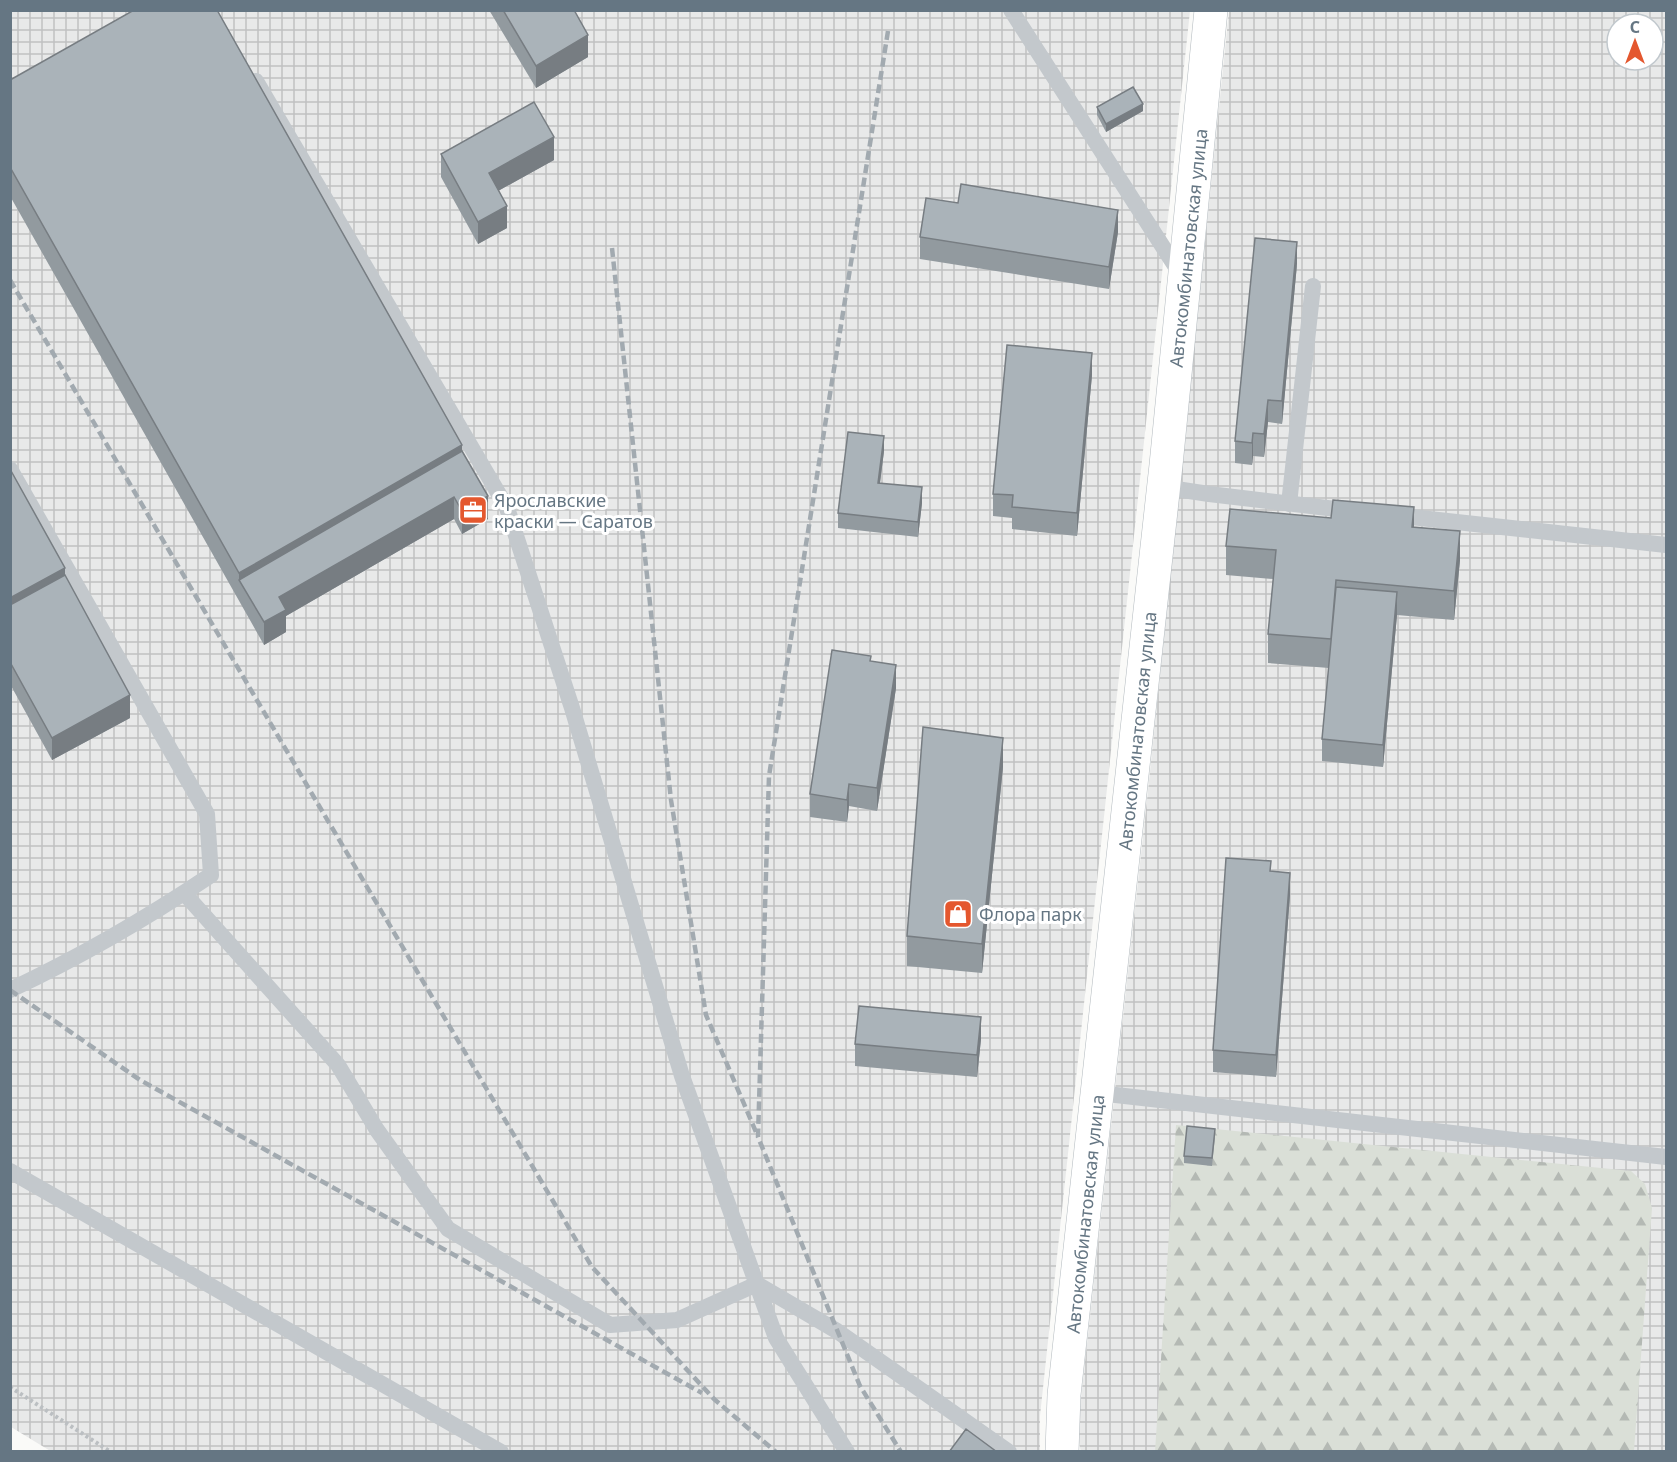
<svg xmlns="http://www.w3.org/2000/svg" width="1677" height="1462" viewBox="0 0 1677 1462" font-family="'Noto Sans',sans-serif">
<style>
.industrial{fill:url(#industrial-grid);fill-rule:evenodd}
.forest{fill:url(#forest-firs)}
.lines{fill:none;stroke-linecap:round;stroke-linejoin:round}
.secondary-casing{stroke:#b3babf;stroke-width:34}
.path{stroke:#bbbfc2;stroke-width:4;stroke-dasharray:3 3;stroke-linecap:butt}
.lane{stroke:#c3c8cc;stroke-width:16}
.secondary{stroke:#fff;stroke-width:33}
.rail{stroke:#a2aab0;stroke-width:4.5;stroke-dasharray:9 4.5;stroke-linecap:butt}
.wall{fill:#929a9f}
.shaded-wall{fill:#777d82}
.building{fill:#aab3b9;stroke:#777d82;stroke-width:1.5}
.labels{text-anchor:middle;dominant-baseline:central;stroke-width:6;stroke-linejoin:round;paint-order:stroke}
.street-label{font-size:18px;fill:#657683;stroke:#fff}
.poi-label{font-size:18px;fill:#657683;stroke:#fff;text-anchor:start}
</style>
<defs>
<pattern id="industrial-grid" width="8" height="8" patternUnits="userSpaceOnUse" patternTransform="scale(1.5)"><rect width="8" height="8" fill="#e8e9e9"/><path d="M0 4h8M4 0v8" fill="none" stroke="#c0c1c2"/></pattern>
<pattern id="forest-firs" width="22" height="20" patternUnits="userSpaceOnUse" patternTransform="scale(1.5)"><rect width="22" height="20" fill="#dadfd7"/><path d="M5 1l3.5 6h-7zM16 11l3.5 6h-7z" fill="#b4b9b4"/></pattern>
</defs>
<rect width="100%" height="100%" fill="#fafaf8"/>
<path class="industrial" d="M11,11H1190L1040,1416V1451L52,1452L11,1427Z
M1229,11H1666V1451L1081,1452L1079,1443V1416L1147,800ZM1617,24H1653V60H1617Z"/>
<path class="forest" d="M1176,1125L1631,1171L1645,1184L1652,1208L1634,1451L1155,1452Z"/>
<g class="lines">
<g class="secondary-casing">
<path id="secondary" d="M1062,1452L1064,1395L1166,465L1211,10"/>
</g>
<path class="path" d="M10,1387L111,1452"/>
<path class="lane" d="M1011,10L1181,275
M256,81L507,508L572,708L682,1076L776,1338L847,1452
M10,469L207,814L211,875C147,918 80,957 10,990
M1163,487L1209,494L1353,511
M1289,504L1313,286
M1393,515L1666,545
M184,893L338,1065L377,1130L448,1229L610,1325L677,1320L757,1284L837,1331L1009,1452
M1098,1093L1666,1157
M10,1171L501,1452"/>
<use href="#secondary" class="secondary"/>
<path class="rail" d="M888,31L769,776L758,1137L860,1386L901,1452
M612,248L671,800L706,1015L756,1132
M10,280L315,799L592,1267L714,1399L776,1452
M10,990L140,1080L702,1393"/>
</g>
<path class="wall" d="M489,10H574L588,57L536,88Z
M10,80L462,451L488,519L462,534L454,519L286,616V632L264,645L10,196Z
M1097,107L1143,111L1106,132L1097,115Z
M441,154L554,160L498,191L507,228L478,244L441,177Z
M958,203L1118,232L1109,289L920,259V237Z
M1297,264L1282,424L1268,422L1264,457L1253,456L1252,465L1235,463V441Z
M1092,375L1077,536L1012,529V518L993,516V494Z
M884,451L880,483L922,503L918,537L838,528V513Z
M10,469L65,575L130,718L52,760L10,684Z
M1414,527L1460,560L1454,620L1397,615L1383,767L1322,761V739L1329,668L1268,663V634L1273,579L1226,575V546Z
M871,661L896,688L877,811L849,806L847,822L810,817V794Z
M1003,767L982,973L907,966V936Z
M1271,871L1290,895L1276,1077L1213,1072V1050Z
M981,1039L977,1077L855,1066V1044Z
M1215,1137L1212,1166L1184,1163V1156Z"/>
<path class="shaded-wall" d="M588,35V57L536,88V66Z
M1143,104V111L1106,132V124Z
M554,137V160L489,196V173Z
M507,206V228L478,244V222Z
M1118,210V232L1109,289V267Z
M1297,242V264L1282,424V401Z
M1092,353V375L1077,536V513Z
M1268,400V422L1264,457V434Z
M1253,433V456L1252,465V443Z
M884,436V451L878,498V483Z
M462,445V474L239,580V573Z
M922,487V503L918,537V522Z
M488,496V519L462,534V511Z
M454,497V519L286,616V632L264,645V622L279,597Z
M1414,507V536L1412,527Z
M1460,531V560L1454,620V591Z
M65,568V597L10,628V598Z
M1397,592V615L1383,767V745Z
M896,665V688L877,811V788Z
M130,695V718L52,760V738Z
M1003,738V767L982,973V944Z
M849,784V806L847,822V800Z
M1290,873V895L1276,1077V1055Z
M981,1017V1039L977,1077V1055Z"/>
<path class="building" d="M134,10H217L462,445L239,573L10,167V80Z
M503,10H574L588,35L536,66Z
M1133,87L1143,104L1106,124L1097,107Z
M534,102L554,137L489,173L507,206L478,222L441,154Z
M961,184L1118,210L1109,267L920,237L926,198L958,203Z
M1255,238L1297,242L1282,401L1268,400L1264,434L1253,433L1252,443L1235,441Z
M1007,345L1092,353L1077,513L1012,507L1013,495L993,494Z
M848,432L884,436L878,483L922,487L918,522L838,513Z
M462,451L488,496L462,511L454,497L279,597L286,610L264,622L239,580Z
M10,469L65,568L10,598Z
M1333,500L1414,507L1412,527L1460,531L1454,591L1336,580L1331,639L1268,634L1276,550L1226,546L1230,509L1331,518Z
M65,575L130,695L52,738L10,662V605Z
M1336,587L1397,592L1383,745L1322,739Z
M832,650L871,656L870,661L896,665L877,788L849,784L847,800L810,794Z
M923,727L1003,738L982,944L907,936Z
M1226,858L1271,861L1270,871L1290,873L1276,1055L1213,1050Z
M859,1006L981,1017L977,1055L855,1044Z
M1187,1126L1215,1129L1212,1158L1184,1156Z
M966,1429L997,1452H949Z"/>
<defs>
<g id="office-square" transform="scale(1.5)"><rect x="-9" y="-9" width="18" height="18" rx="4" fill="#e4572e" stroke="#fff"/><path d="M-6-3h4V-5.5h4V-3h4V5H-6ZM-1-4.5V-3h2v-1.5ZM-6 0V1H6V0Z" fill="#fff"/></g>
<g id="shop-square" transform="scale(1.5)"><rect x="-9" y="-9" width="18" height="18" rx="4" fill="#e4572e" stroke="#fff"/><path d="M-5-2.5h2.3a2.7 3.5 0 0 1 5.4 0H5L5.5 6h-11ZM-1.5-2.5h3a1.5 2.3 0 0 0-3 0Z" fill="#fff"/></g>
</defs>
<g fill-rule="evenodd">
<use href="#office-square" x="473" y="510"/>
<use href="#shop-square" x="958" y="914"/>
</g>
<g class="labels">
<g class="street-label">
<text transform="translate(1188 248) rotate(-84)">Автокомбинатовская улица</text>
<text transform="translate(1137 731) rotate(-84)">Автокомбинатовская улица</text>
<text transform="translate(1085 1214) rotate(-84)">Автокомбинатовская улица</text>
</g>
<g class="poi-label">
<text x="494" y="500">Ярославские<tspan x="494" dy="21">краски — Саратов</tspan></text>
<text x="979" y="914">Флора парк</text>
</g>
</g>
<rect width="1677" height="1462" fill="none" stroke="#657683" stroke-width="24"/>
<g transform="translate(1635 42)"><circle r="28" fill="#ffffff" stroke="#c1c8cd" stroke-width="1.5"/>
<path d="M0-4.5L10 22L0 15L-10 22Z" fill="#e4572e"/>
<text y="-9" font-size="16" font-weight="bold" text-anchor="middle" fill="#657683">С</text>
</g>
</svg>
